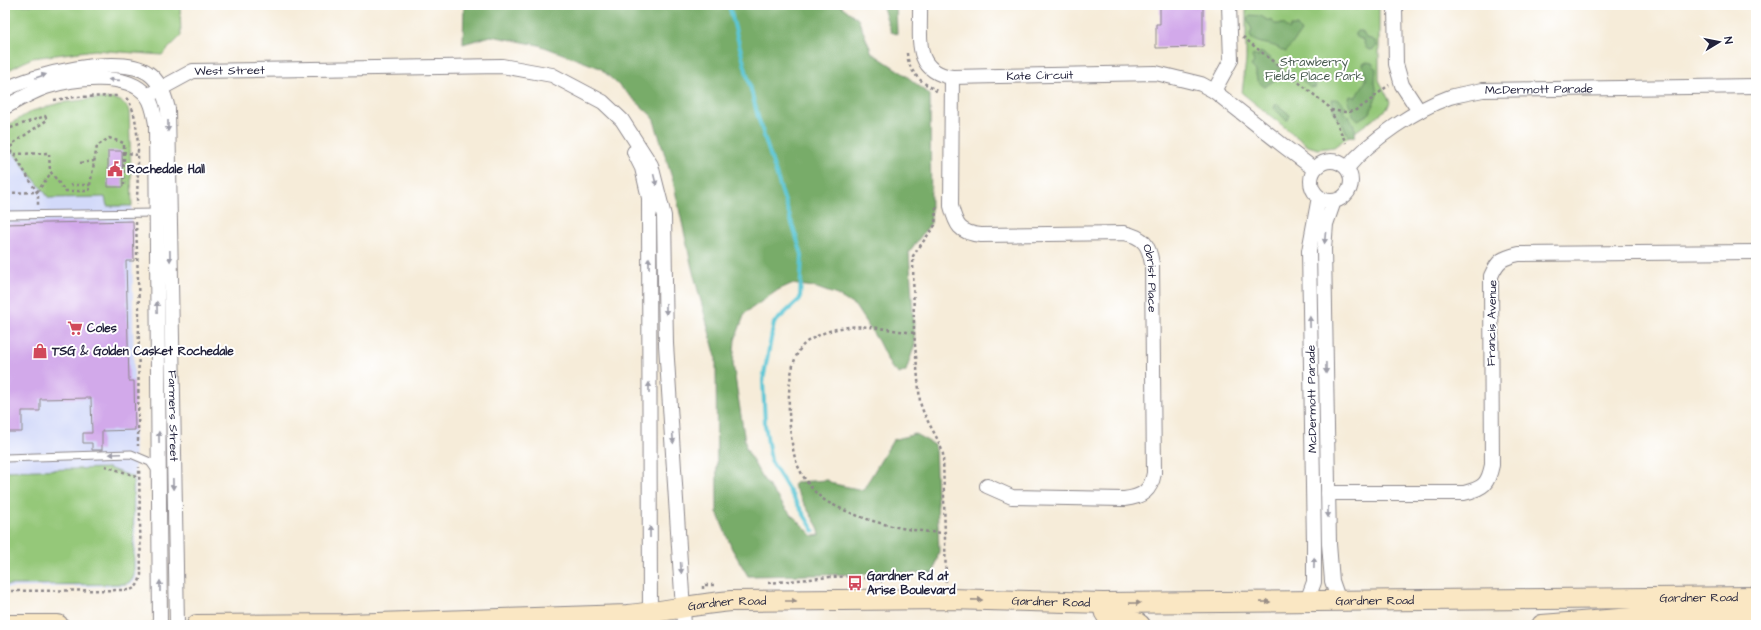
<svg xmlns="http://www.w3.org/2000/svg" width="1761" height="630" viewBox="0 0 1761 630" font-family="'Architects Daughter',sans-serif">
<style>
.built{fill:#d2d9f9}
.green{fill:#95c879;stroke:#5c755a}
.forest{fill:#78ac69;stroke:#4d6752}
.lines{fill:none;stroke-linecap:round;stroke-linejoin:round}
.stream{stroke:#5bc6d5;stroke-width:4}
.building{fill:#d2a9ea}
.lane-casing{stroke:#8c878a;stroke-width:9}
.street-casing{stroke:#8c878a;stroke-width:16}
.secondary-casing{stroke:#8c878a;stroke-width:22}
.path{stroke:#8c878a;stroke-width:2.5;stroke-dasharray:3 3;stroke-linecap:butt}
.lane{stroke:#fff;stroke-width:7}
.street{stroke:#fff;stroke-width:14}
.secondary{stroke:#fae7c3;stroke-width:20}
.oneway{fill:#9c9ca7}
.oneway2{fill:#998e86}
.labels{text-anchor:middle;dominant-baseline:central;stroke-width:4;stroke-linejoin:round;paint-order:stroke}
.park-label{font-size:12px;fill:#4a5c51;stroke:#fff}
.street-label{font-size:12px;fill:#22223b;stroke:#fff}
.poi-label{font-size:12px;font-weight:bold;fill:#22223b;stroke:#fff;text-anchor:start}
</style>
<rect width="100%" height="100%" fill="#fff"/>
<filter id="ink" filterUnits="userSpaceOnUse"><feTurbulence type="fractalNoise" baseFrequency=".025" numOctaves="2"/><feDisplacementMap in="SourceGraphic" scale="8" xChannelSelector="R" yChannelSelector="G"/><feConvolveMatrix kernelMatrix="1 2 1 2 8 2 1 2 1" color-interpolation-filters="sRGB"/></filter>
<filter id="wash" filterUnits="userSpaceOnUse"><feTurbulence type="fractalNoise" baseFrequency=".012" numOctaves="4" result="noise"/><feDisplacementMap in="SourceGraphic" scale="16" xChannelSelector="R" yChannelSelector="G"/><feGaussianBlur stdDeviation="0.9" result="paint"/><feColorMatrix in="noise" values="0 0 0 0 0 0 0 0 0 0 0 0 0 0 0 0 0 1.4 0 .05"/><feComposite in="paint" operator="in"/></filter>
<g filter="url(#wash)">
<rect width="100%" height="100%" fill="#f6ecd9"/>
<path class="built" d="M5,142L49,198L106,197L107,206H132L136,579L131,584L123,586L5,588Z"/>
<path class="green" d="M5,5H180L181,36L162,55L95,50L32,58L5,72Z
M1246,5H1379V80L1390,102L1387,109L1334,147L1318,149L1308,146L1242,93L1246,60Z
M91,99C106,99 123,95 129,111L132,206H107L105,197L49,198L5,142V127L32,111L60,103Z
M108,468L133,477L134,575L132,580L126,584L5,585V471Z"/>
<path class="forest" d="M464,5H840L858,19L872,53L904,74L930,95L931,223L909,252L915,344L906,371L899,374L891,367L878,341L855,306L837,295L814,287L791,284L778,290L745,313L735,340L733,364L746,448L761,476L787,510L813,536L820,535L818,527L793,485L797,482L827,480L834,484L863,490L893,440L915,434L935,445L939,551L934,573L748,576L732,549L717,512L716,357L692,268L673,181L653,117L600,68L539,45L491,36L463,44Z
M882,5H896L897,34L891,32Z
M1250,15L1261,16L1267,20L1272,21L1275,24H1284L1289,30L1291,26H1297L1301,32L1286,52C1281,51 1279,47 1274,46C1265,43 1259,44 1251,38L1250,34L1252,30L1247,18Z
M1359,31H1362L1366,38L1372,39L1376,42L1377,46L1374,49L1370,50L1366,48L1363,40L1355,36V32Z
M1260,52C1264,53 1277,63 1279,67C1281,70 1280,74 1279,77L1265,87C1259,84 1255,77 1256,71L1251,66L1254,62L1252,57L1253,55L1258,57Z
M1367,62L1372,63L1376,69L1375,82L1377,94L1370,113L1358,120L1353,115L1348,101L1350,96L1356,97C1358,91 1364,86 1366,80C1367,74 1363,70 1363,64Z
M1304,74L1315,83L1316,87L1310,88L1301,79V75Z
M1333,99C1340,99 1344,103 1345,109L1343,112C1350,115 1357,128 1355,136L1352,137L1348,136L1344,127L1334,112L1332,100Z
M1277,104L1290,115L1288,120L1285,119L1274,108L1275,105Z"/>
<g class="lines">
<path class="stream" d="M729,5L758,117L802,255L800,299L774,323L763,380L765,425L771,461L814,531"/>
</g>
<g id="blocks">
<path class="building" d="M1160,5H1203V47L1156,48V24H1160Z
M108,151H122L123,187H108Z
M133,221L134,261H126L129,381H134L135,430L102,431V450H92V443H83V433H92L91,398L40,399V411H22V432H5V224Z"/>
</g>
</g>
<g filter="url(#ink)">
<use href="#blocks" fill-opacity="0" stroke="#8c878a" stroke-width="1"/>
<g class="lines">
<g class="lane-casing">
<path id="lane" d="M5,215L156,213
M5,458L131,454L150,462L157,472"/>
</g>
<g class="street-casing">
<g id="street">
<path id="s1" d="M920,5C921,37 912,71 952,77L1156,73L1201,84L1214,91L1285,147L1314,169"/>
<path d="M1395,5L1396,64L1402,85L1419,111"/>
<path id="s2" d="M952,77L951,206C956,225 959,233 981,235L1124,233C1144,237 1149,245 1152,264L1154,473C1151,491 1142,497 1124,499L1012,497L987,486"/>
<path id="s3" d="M5,90C32,74 121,54 148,73C160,81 165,96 168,109L177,625"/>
<path d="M1214,91L1231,60L1229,5"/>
<path id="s4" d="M147,96L193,71L502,66L552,75L603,102L622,120L651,165L664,216L666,344L684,625"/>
<path d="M5,107C18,100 32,92 46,87C73,78 128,71 147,96C153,104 154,114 156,124L160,625"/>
<path d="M634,152L642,168L649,198L650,625"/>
<circle cx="1331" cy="181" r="20"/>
<path id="s5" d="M1347,168C1370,140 1416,109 1450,97C1461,94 1472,92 1483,90L1756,86"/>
<path d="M1334,201L1326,224L1324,249L1329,544L1332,581L1339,601"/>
<path d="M1328,493H1464C1484,488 1488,484 1492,465L1491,276C1498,260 1502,258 1519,254L1756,252"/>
<path d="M1307,601L1314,582V544L1309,251L1319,197"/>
</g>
</g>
<g class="secondary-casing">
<g id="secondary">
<path d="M1103,603C1103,629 1126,614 1140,625"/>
<path d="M5,625H58"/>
<path id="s6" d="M197,625L347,624L627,615C662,612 696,604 731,601L950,599L1103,603L1756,597"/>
<path d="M1542,625L1658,616L1756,615"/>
</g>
</g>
<path class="path" d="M1243,37L1329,107L1346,143
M907,53C908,67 916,79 929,86C933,89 936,89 938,94
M126,98C143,115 137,179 137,204
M54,100L75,97L119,96
M1331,110C1336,111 1342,112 1347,112C1361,112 1377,93 1389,85
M5,130L45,116L47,120L12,144L11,153L14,154L38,194V206
M124,152V187
M14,154L49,153L50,171L65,191H89L97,146L109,138L124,143V152L137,155
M80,163L94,161
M71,184V185H90
M7,193L37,192L51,173
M936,207L935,225L913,256L914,333L920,402C925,421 938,435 943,454L946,583
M136,222L139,309L138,446
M914,333C874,328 846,318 808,341C782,358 788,427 794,454C798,471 809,488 823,499C828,503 836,506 842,509C874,524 908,531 944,533
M105,466L139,477
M768,583L830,577L856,576L882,582
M703,589V585H717
M5,591L130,590C138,587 139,583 141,575L139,467"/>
<use href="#lane" class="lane"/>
<use href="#street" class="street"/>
<use href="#secondary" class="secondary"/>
</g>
<defs><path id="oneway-solid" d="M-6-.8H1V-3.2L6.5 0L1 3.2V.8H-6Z"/></defs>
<g class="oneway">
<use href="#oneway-solid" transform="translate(41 76) rotate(-19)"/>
<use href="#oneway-solid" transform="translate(114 80) rotate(-176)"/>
<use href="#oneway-solid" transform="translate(168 126) rotate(90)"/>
<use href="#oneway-solid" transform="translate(655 180) rotate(76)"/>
<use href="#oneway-solid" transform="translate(1325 238) rotate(95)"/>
<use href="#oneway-solid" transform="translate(170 256) rotate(89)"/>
<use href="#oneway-solid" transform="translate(649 263) rotate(-90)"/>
<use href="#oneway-solid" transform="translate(157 307) rotate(-91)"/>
<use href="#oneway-solid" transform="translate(666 309) rotate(89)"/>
<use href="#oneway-solid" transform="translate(1310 322) rotate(-91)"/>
<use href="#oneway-solid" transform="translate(1326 368) rotate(89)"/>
<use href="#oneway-solid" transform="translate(649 388) rotate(-90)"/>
<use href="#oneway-solid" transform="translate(159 437) rotate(-91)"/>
<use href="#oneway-solid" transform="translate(673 438) rotate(86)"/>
<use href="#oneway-solid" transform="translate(115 454) rotate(178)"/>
<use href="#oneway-solid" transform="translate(173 484) rotate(89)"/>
<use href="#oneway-solid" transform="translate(1328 512) rotate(89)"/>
<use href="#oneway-solid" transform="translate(650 532) rotate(-90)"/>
<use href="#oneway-solid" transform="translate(1314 563) rotate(-89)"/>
<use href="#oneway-solid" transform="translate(681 568) rotate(86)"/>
<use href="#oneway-solid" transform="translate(160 586) rotate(-90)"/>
</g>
<g class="oneway2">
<use href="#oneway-solid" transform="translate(977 600) rotate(1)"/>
<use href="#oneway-solid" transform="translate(791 601)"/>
<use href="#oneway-solid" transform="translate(1265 602) rotate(-1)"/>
<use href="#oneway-solid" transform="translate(1135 603) rotate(-1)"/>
</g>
</g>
<defs>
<g id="civic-bare" transform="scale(1.2)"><path d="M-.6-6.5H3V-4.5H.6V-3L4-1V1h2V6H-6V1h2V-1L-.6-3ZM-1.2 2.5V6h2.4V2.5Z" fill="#d1495b" stroke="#fff" stroke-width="2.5" paint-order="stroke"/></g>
<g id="supermarket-bare" transform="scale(1.2)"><path d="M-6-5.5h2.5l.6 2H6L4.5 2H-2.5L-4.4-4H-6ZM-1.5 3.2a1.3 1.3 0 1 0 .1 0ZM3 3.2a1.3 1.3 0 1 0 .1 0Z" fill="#d1495b" stroke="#fff" stroke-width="2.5" paint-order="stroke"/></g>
<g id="shop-bare" transform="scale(1.2)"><path d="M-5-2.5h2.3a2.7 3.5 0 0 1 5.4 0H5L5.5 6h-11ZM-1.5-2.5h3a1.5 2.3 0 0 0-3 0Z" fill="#d1495b" stroke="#fff" stroke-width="2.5" paint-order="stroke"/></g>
<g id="bus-bare" transform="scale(1.2)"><path d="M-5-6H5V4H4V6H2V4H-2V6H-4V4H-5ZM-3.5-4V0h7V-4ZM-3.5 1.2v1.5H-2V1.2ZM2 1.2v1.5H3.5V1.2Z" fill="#d1495b" stroke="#fff" stroke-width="2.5" paint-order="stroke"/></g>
</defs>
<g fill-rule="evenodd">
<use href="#civic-bare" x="115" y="169"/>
<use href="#supermarket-bare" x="75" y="328"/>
<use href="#shop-bare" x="40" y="351"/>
<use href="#bus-bare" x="855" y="583"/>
</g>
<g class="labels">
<g class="park-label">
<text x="1314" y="62">Strawberry<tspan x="1314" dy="14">Fields Place Park</tspan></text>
</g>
<g class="street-label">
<text stroke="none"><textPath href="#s4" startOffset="89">West Street</textPath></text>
<text stroke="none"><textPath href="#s1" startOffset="177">Kate Circuit</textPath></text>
<text stroke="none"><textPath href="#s5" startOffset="216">McDermott Parade</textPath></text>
<text stroke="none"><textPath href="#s2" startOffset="378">Obrist Place</textPath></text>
<text transform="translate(1492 323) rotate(-89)">Francis Avenue</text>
<text transform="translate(1312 399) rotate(-91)">McDermott Parade</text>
<text stroke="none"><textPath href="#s3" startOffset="497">Farmers Street</textPath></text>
<text stroke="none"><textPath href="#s6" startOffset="1503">Gardner Road</textPath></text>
<text stroke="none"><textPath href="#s6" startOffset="1179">Gardner Road</textPath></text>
<text stroke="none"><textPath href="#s6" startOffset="855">Gardner Road</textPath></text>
<text stroke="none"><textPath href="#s6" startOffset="531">Gardner Road</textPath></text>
</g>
<g class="poi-label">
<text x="127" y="169">Rochedale Hall</text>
<text x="87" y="328">Coles</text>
<text x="52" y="351">TSG &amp; Golden Casket Rochedale</text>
<text x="867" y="576">Gardner Rd at<tspan x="867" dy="14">Arise Boulevard</tspan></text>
</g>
</g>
<rect width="1761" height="630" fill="none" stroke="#fff" stroke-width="20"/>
<g transform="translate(1719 42) rotate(80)" stroke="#ffffff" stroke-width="3" paint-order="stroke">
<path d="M0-3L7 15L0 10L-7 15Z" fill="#22223b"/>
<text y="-6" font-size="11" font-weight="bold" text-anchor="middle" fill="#22223b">N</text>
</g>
</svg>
